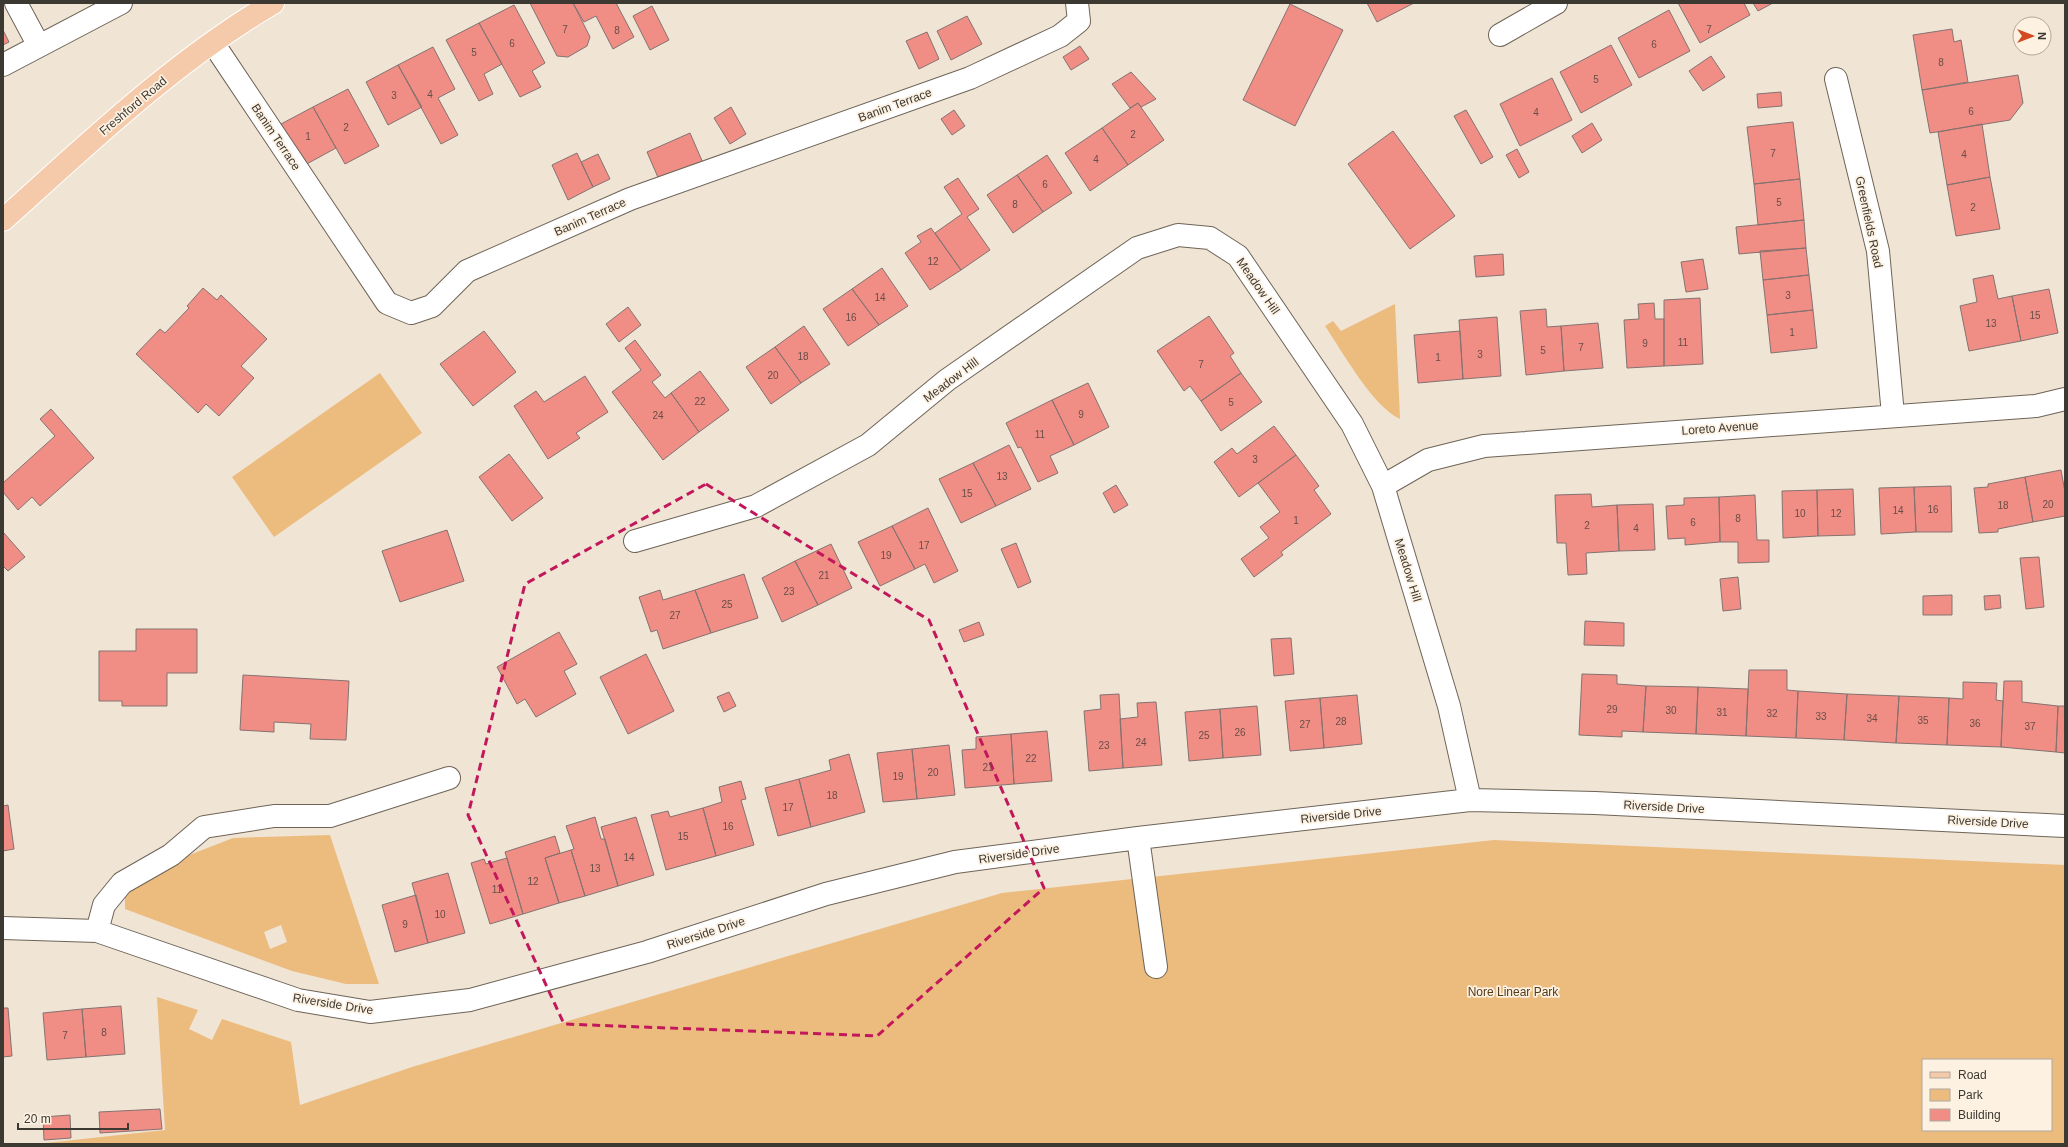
<svg xmlns="http://www.w3.org/2000/svg" width="2068" height="1147" viewBox="0 0 2068 1147" font-family="Helvetica,sans-serif">
<style>
.green{fill:#ecbb7e;fill-rule:evenodd}
.building{fill:#f08e85;stroke:#857270}
.lines{fill:none;stroke-linecap:round;stroke-linejoin:round}
.minor-casing{stroke:#6e6457;stroke-width:24}
.major-casing{stroke:#fff;stroke-width:24}
.minor{stroke:#fff;stroke-width:22}
.major{stroke:#f5caab;stroke-width:22}
.marked{fill:none;stroke:#c2185b;stroke-width:3;stroke-dasharray:8 5;stroke-linejoin:round}
.labels{text-anchor:middle;dominant-baseline:central;stroke-width:3.5;stroke-linejoin:round;paint-order:stroke}
.number-label{font-size:10px;fill:#694e47}
.street-label{font-size:12px;fill:#3c3832;stroke:#fdf1e2}
.park-label{font-size:12px;fill:#543b18;stroke:#fdf1e2}
</style>
<rect width="100%" height="100%" fill="#f0e4d5"/>
<path class="green" d="M1395,304L1400,419C1373,407 1342,351 1325,326L1333,321L1341,331Z
M380,373L422,433L274,537L232,477Z
M330,835L379,984H346L292,971L125,909V894L174,861L233,838ZM281,925L287,942L270,949L264,932Z
M1494,840L2065,865V1144H46V1143L165,1130L157,997L198,1010L189,1029L212,1040L222,1019L291,1042L300,1105L412,1067L1002,893ZM1923,1060H2051V1130H1923Z"/>
<path class="building" d="M530,3H573L590,37L587,46L568,57L557,56Z
M573,3H616L634,37L613,49L596,16L584,22Z
M1367,3H1414L1377,22Z
M1678,3H1744L1750,15L1700,43Z
M1753,3H1773L1758,11Z
M1290,4L1343,30L1295,126L1243,100Z
M514,5L545,63L532,71L541,87L520,97L479,23Z
M652,6L669,40L650,50L633,16Z
M1669,10L1690,51L1639,78L1618,38Z
M967,16L982,44L951,60L937,31Z
M479,23L502,64L484,74L493,94L479,101L446,40Z
M1952,29L1954,42L1961,40L1968,82L1922,90L1913,35Z
M3,30L9,42L3,45Z
M927,32L939,59L919,69L906,41Z
M1611,45L1632,85L1581,113L1560,72Z
M1080,46L1089,59L1071,70L1063,57Z
M433,47L455,89L438,98L458,135L441,144L398,65Z
M1711,56L1725,77L1703,91L1689,71Z
M398,65L422,107L388,125L366,82Z
M1131,72L1156,99L1141,107L1138,103L1130,108L1112,84Z
M2018,75L2023,103L2010,120L1930,133L1922,90Z
M1552,78L1572,120L1520,146L1500,104Z
M348,89L379,146L345,164L313,107Z
M1781,92L1782,106L1758,108L1757,94Z
M1138,103L1164,140L1128,165L1102,128Z
M313,107L336,148L303,166L281,124Z
M731,107L746,134L730,144L714,118Z
M954,110L965,126L952,135L941,119Z
M1466,110L1493,157L1481,164L1454,116Z
M1793,122L1800,179L1754,184L1747,127Z
M1592,123L1602,140L1582,153L1572,136Z
M1982,124L1990,177L1947,185L1938,132Z
M1102,128L1128,165L1090,191L1065,153Z
M1393,131L1455,216L1410,249L1348,164Z
M690,133L703,163L660,182L647,152Z
M1517,149L1529,172L1519,178L1506,155Z
M577,153L593,187L568,200L552,165Z
M598,154L610,179L593,187L581,162Z
M1047,155L1072,193L1043,212L1017,175Z
M1017,175L1043,212L1013,233L987,195Z
M1990,177L2000,229L1956,236L1947,185Z
M958,178L979,209L967,217L990,250L961,270L935,233L962,214L944,187Z
M1800,179L1804,220L1758,225L1754,184Z
M1804,220L1806,248L1739,254L1736,227Z
M931,228L961,270L930,290L905,253L921,242L917,236Z
M1806,248L1809,275L1763,280L1760,251Z
M1503,254L1504,275L1476,277L1474,256Z
M1703,259L1708,289L1686,292L1681,262Z
M882,268L908,306L879,325L852,289Z
M1809,275L1813,310L1767,315L1763,280Z
M1993,275L1998,299L2012,296L2021,341L1969,351L1960,306L1977,302L1973,279Z
M203,288L217,300L221,295L267,339L241,366L254,378L219,416L206,404L198,413L136,354L160,329L165,333L189,308L187,306Z
M852,289L879,325L848,346L823,309Z
M2049,289L2058,333L2021,341L2012,296Z
M1700,298L1703,364L1664,366V300Z
M1654,303L1655,319H1664V366L1627,368L1624,320L1639,319L1638,304Z
M628,307L641,325L619,342L606,324Z
M1546,309L1547,327L1561,326L1564,371L1526,375L1520,311Z
M1813,310L1817,348L1771,353L1767,315Z
M1209,316L1234,353L1230,356L1241,373L1201,401L1190,386L1184,391L1157,351Z
M1497,317L1501,376L1463,379L1459,320Z
M1598,323L1603,368L1564,371L1561,326Z
M804,326L830,364L801,383L775,347Z
M484,331L516,372L473,406L440,364Z
M1460,331L1463,379L1418,383L1414,335Z
M635,340L661,375L652,382L665,398L671,393L699,432L663,460L612,392L641,370L625,348Z
M775,347L801,383L771,404L746,367Z
M700,371L729,410L699,432L671,393Z
M1241,373L1262,402L1221,431L1201,401Z
M585,376L608,412L576,433L580,438L548,459L514,406L536,391L544,402Z
M1088,383L1109,427L1074,445L1052,400Z
M1052,400L1074,445L1050,456L1058,473L1038,482L1021,447L1018,448L1006,423Z
M51,409L94,458L40,506L32,497L18,510L3,492V483L55,436L40,419Z
M1274,426L1296,455L1239,497L1214,462L1232,448L1237,454Z
M1009,445L1031,489L996,506L973,463Z
M509,454L543,498L512,521L479,477Z
M1296,455L1319,486L1314,490L1331,514L1281,552L1283,555L1254,577L1241,559L1269,538L1260,527L1280,512L1258,483Z
M973,463L996,506L961,523L939,479Z
M2061,470L2065,492V516L2033,522L2025,477Z
M2025,477L2033,522L1998,529V532L1979,533L1974,488L1988,487V484Z
M1116,485L1128,505L1114,513L1103,493Z
M1951,486L1952,532H1916L1914,487Z
M1914,487L1916,532L1881,534L1879,488Z
M1853,489L1855,535L1818,536L1817,490Z
M1817,490L1818,536L1783,538L1782,491Z
M1591,494L1592,507L1617,505L1619,551L1586,553L1587,574L1568,575L1566,543H1557L1555,495Z
M1755,495L1757,540H1769V562L1738,563V542H1720L1719,497Z
M1719,497L1720,542L1685,545V538L1668,539L1666,506L1684,505V498Z
M1653,504L1655,550L1619,551L1617,505Z
M928,508L958,571L934,583L925,564L915,569L892,526Z
M892,526L915,569L880,586L858,542Z
M447,530L464,581L400,602L382,551Z
M3,532L25,557L8,571L3,566Z
M1016,543L1031,582L1018,588L1001,549Z
M831,544L852,588L818,605L795,561Z
M2039,557L2044,607L2026,609L2020,558Z
M795,561L818,605L782,622L762,578Z
M744,574L758,618L711,633L695,590Z
M1738,577L1741,609L1723,611L1720,579Z
M660,590L663,600L695,590L711,633L663,649L657,630L651,632L639,597Z
M1952,595V615H1923V596Z
M2000,595L2001,608L1985,610L1984,596Z
M1585,621L1624,623V646L1584,645Z
M979,622L984,635L964,642L959,630Z
M136,629H197V673H167V706H122V701H99V651H136Z
M559,632L577,664L564,671L576,694L536,717L525,699L517,704L497,667Z
M1291,638L1294,674L1274,676L1271,639Z
M646,654L674,711L628,734L600,677Z
M1749,670H1787V690L1798,691L1796,738L1746,736Z
M1582,674L1617,675V684L1646,686L1643,732L1622,731V737L1579,735Z
M243,675L349,681L346,740L310,739L311,724L274,722V732L240,730Z
M2004,681H2022V702L2058,706L2056,752L2001,747Z
M1963,682L1997,683L1996,700L2003,701L2001,747L1947,745L1949,698L1963,699Z
M1646,686L1698,687L1696,734L1643,732Z
M1698,687L1748,689L1746,736L1696,734Z
M1798,691L1847,694L1844,740L1796,738Z
M729,692L736,706L724,712L717,697Z
M1119,694L1123,768L1089,771L1084,711L1101,709L1100,695Z
M1847,694L1899,696L1896,743L1844,740Z
M1357,695L1362,744L1324,748L1320,698Z
M1899,696L1949,698L1947,745L1896,743Z
M1320,698L1324,748L1290,751L1285,701Z
M1156,702L1162,765L1123,768L1120,719L1138,717L1137,703Z
M1257,706L1261,755L1223,758L1220,709Z
M2058,706H2065V753L2056,752Z
M1220,709L1223,758L1189,761L1185,712Z
M1047,731L1052,781L1014,784L1011,734Z
M1011,734L1014,784L965,788L962,750L976,749V737Z
M949,745L955,795L917,799L912,749Z
M912,749L917,799L883,802L877,753Z
M849,754L865,812L811,827L799,779L831,770L829,760Z
M799,779L811,827L778,836L765,788Z
M741,781L746,799L741,800L754,845L716,856L703,808L722,802L719,787Z
M8,805L14,849L3,851V806Z
M703,808L716,856L666,870L651,815L668,811L670,817Z
M595,817L601,839H605L618,886L585,896L571,850L574,849L566,826Z
M636,817L654,875L618,886L601,827Z
M555,836L560,853L545,858L559,903L523,914L505,852Z
M571,850L585,896L559,903L545,858Z
M507,858L523,914L490,924L471,863L484,859L486,864Z
M448,873L465,933L428,943L412,883Z
M416,895L428,943L395,952L382,905Z
M121,1006L125,1054L86,1057L82,1009Z
M3,1008H8L12,1056L3,1057Z
M82,1009L86,1057L47,1060L43,1013Z
M160,1109L162,1129L100,1133L99,1112Z
M70,1115L71,1138L44,1140L43,1117Z"/>
<g class="lines">
<g class="minor-casing">
<path id="minor" d="M16,3L39,46
M1500,35L1556,3
M213,43L387,303L411,313L432,306L467,271L630,199L970,78L1060,36L1079,21L1077,3
M3,65L121,3
M1836,79L1878,251L1893,415
M1383,486L1428,460L1484,446L2036,406L2065,399
M635,541L756,506L868,445L947,380L1137,248L1178,235L1210,238L1238,256L1352,424L1383,486L1449,706L1470,800
M1138,838L1156,967
M3,928L97,931L298,1000L370,1012L470,1000L647,952L826,894L955,862L1138,838L1470,800L1595,803L2065,826
M97,931L104,905L122,883L171,855L204,827L274,816H330L449,778"/>
</g>
<g class="major-casing">
<path id="major" d="M3,220C89,143 173,62 273,3"/>
</g>
<use href="#minor" class="minor"/>
<use href="#major" class="major"/>
</g>
<path class="marked" d="M706,484L929,620L1044,888L877,1036L564,1024L468,815L525,584Z"/>
<g class="labels">
<g class="number-label">
<text x="565" y="29">7</text>
<text x="1709" y="29">7</text>
<text x="617" y="30">8</text>
<text x="512" y="43">6</text>
<text x="1654" y="44">6</text>
<text x="474" y="52">5</text>
<text x="1941" y="62">8</text>
<text x="1596" y="79">5</text>
<text x="430" y="94">4</text>
<text x="394" y="95">3</text>
<text x="1971" y="111">6</text>
<text x="1536" y="112">4</text>
<text x="346" y="127">2</text>
<text x="1133" y="134">2</text>
<text x="308" y="136">1</text>
<text x="1773" y="153">7</text>
<text x="1964" y="154">4</text>
<text x="1096" y="159">4</text>
<text x="1045" y="184">6</text>
<text x="1779" y="202">5</text>
<text x="1015" y="204">8</text>
<text x="1973" y="207">2</text>
<text x="933" y="261">12</text>
<text x="1788" y="295">3</text>
<text x="880" y="297">14</text>
<text x="2035" y="315">15</text>
<text x="851" y="317">16</text>
<text x="1991" y="323">13</text>
<text x="1792" y="332">1</text>
<text x="1683" y="342">11</text>
<text x="1645" y="343">9</text>
<text x="1581" y="347">7</text>
<text x="1543" y="350">5</text>
<text x="1480" y="354">3</text>
<text x="803" y="356">18</text>
<text x="1438" y="357">1</text>
<text x="1201" y="364">7</text>
<text x="773" y="375">20</text>
<text x="700" y="401">22</text>
<text x="1231" y="402">5</text>
<text x="1081" y="414">9</text>
<text x="658" y="415">24</text>
<text x="1040" y="434">11</text>
<text x="1255" y="459">3</text>
<text x="1002" y="476">13</text>
<text x="967" y="493">15</text>
<text x="2048" y="504">20</text>
<text x="2003" y="505">18</text>
<text x="1933" y="509">16</text>
<text x="1898" y="510">14</text>
<text x="1800" y="513">10</text>
<text x="1836" y="513">12</text>
<text x="1738" y="518">8</text>
<text x="1296" y="520">1</text>
<text x="1693" y="522">6</text>
<text x="1587" y="525">2</text>
<text x="1636" y="528">4</text>
<text x="924" y="545">17</text>
<text x="886" y="555">19</text>
<text x="824" y="575">21</text>
<text x="789" y="591">23</text>
<text x="727" y="604">25</text>
<text x="675" y="615">27</text>
<text x="1612" y="709">29</text>
<text x="1671" y="710">30</text>
<text x="1722" y="712">31</text>
<text x="1772" y="713">32</text>
<text x="1821" y="716">33</text>
<text x="1872" y="718">34</text>
<text x="1923" y="720">35</text>
<text x="1341" y="721">28</text>
<text x="1975" y="723">36</text>
<text x="1305" y="724">27</text>
<text x="2030" y="726">37</text>
<text x="1240" y="732">26</text>
<text x="1204" y="735">25</text>
<text x="1141" y="742">24</text>
<text x="1104" y="745">23</text>
<text x="1031" y="758">22</text>
<text x="988" y="767">21</text>
<text x="933" y="772">20</text>
<text x="898" y="776">19</text>
<text x="832" y="795">18</text>
<text x="788" y="807">17</text>
<text x="728" y="826">16</text>
<text x="683" y="836">15</text>
<text x="629" y="857">14</text>
<text x="595" y="868">13</text>
<text x="533" y="881">12</text>
<text x="497" y="889">11</text>
<text x="440" y="914">10</text>
<text x="405" y="924">9</text>
<text x="104" y="1032">8</text>
<text x="65" y="1035">7</text>
</g>
<g class="street-label">
<text transform="translate(895 105) rotate(-20)">Banim Terrace</text>
<text transform="translate(133 106) rotate(-40)">Freshford Road</text>
<text transform="translate(276 137) rotate(56)">Banim Terrace</text>
<text transform="translate(590 217) rotate(-24)">Banim Terrace</text>
<text transform="translate(1869 222) rotate(78)">Greenfields Road</text>
<text transform="translate(1258 286) rotate(55)">Meadow Hill</text>
<text transform="translate(951 380) rotate(-37)">Meadow Hill</text>
<text transform="translate(1720 428) rotate(-4)">Loreto Avenue</text>
<text transform="translate(1408 570) rotate(73)">Meadow Hill</text>
<text transform="translate(1664 807) rotate(3)">Riverside Drive</text>
<text transform="translate(1341 815) rotate(-6)">Riverside Drive</text>
<text transform="translate(1988 822) rotate(3)">Riverside Drive</text>
<text transform="translate(1019 854) rotate(-8)">Riverside Drive</text>
<text transform="translate(706 933) rotate(-18)">Riverside Drive</text>
<text transform="translate(333 1004) rotate(9)">Riverside Drive</text>
</g>
<g class="park-label">
<text x="1513" y="992">Nore Linear Park</text>
</g>
</g>
<rect width="2068" height="1147" fill="none" stroke="#3c3832" stroke-width="8"/>
<rect x="1922" y="1059" width="130" height="72" fill="#fdf1e2" stroke="#b0a79c"/>
<rect x="1930" y="1072" width="20" height="6" fill="#f5caab" stroke="#b0a79c"/>
<text x="1958" y="1079" font-size="12" fill="#3c3832">Road</text>
<rect x="1930" y="1089" width="20" height="12" fill="#ecbb7e" stroke="#b0a79c"/>
<text x="1958" y="1099" font-size="12" fill="#3c3832">Park</text>
<rect x="1930" y="1109" width="20" height="12" fill="#f08e85" stroke="#b0a79c"/>
<text x="1958" y="1119" font-size="12" fill="#3c3832">Building</text>
<g transform="translate(2032 36) rotate(90)"><circle r="19" fill="#fdf1e2" stroke="#b0a79c"/>
<path d="M0-3L7 15L0 10L-7 15Z" fill="#d24924"/>
<text y="-6" font-size="11" font-weight="bold" text-anchor="middle" fill="#3c3832">N</text>
</g>
<path d="M18 1123v6h110v-6" fill="none" stroke="#3c3832" stroke-width="2"/>
<text x="24" y="1123" font-size="12" fill="#3c3832" stroke="#fdf1e2" stroke-width="3" paint-order="stroke">20 m</text>
</svg>
